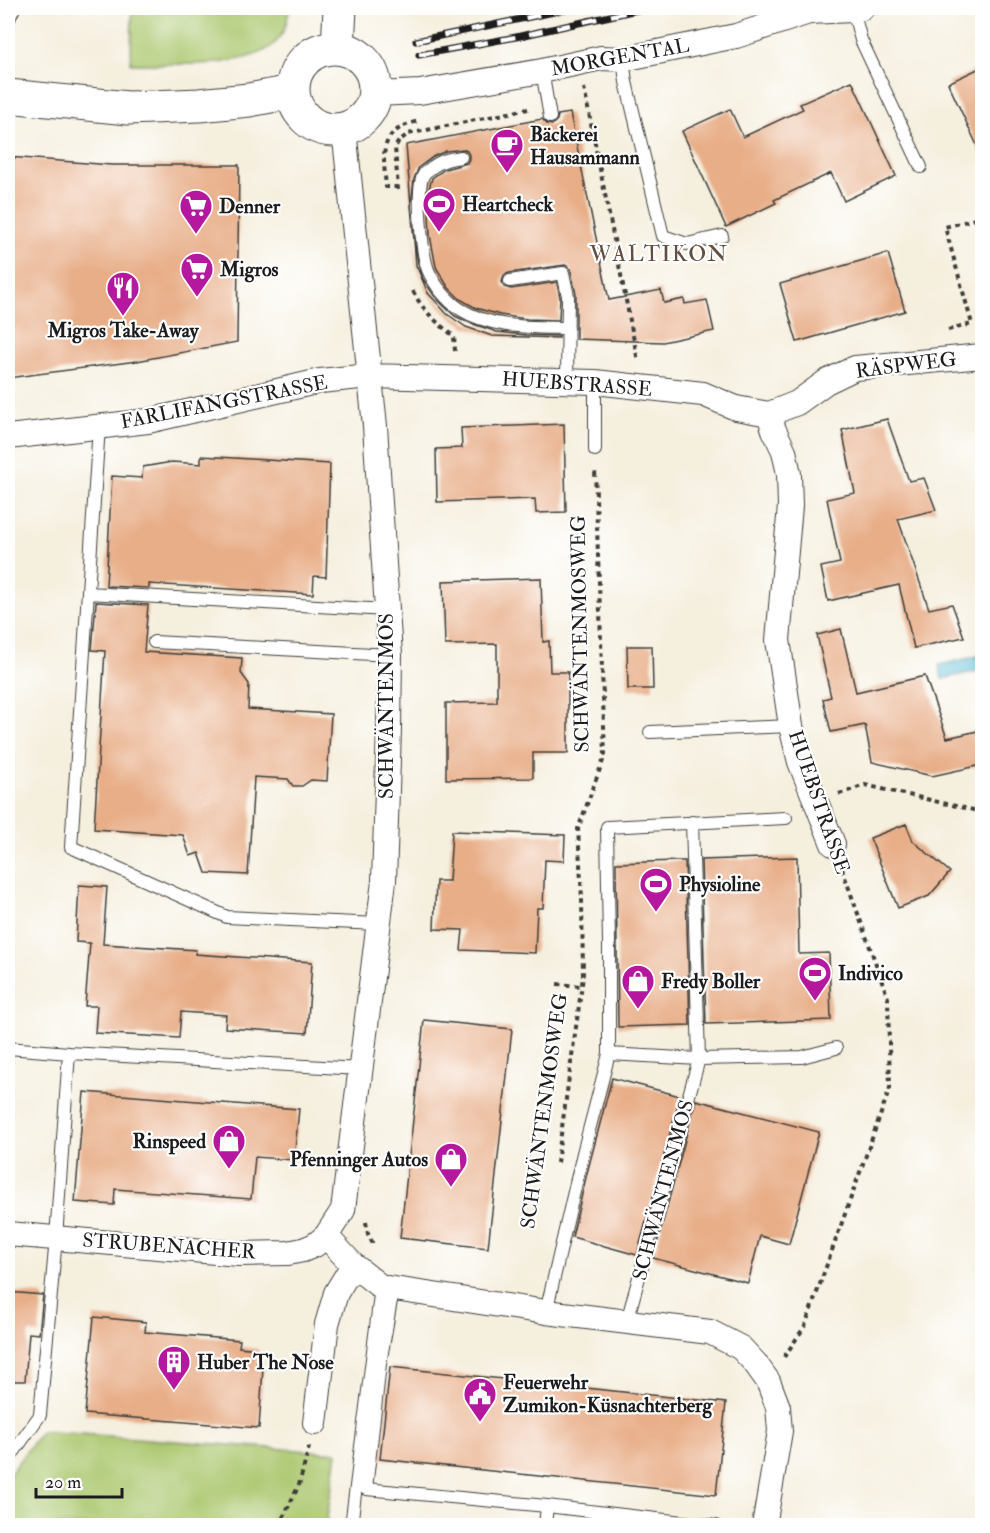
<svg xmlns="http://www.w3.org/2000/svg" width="990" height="1533" viewBox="0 0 990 1533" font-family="'IM FELL Double Pica',serif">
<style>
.green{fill:#abc76e;stroke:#647245;stroke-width:1.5}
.water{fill:#54bbd2;stroke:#386c77;stroke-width:1.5}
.building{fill:#e8ae88}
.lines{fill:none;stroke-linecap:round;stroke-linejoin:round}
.lane-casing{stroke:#3d3c39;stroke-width:14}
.street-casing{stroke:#3d3c39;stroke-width:26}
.secondary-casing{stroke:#3d3c39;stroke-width:35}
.path{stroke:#3d3c39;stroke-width:4;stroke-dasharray:4.5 4.5;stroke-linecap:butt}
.lane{stroke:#fff;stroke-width:12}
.street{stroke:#fff;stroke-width:24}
.secondary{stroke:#fff;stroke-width:33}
.rail-casing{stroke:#1c1c1c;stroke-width:7}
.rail{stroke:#fff;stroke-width:4.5;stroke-dasharray:14;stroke-linecap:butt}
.labels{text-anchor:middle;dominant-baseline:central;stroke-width:4.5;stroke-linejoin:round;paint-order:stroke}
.street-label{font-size:20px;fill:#1c1c1c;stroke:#fff}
.poi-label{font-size:20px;font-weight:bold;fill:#1c1c1c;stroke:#fff;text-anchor:start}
.quarter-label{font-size:22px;letter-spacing:1.5px;fill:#634f42;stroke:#fff}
</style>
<rect width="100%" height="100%" fill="#fff"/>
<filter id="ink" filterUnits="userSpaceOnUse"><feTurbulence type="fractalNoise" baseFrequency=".0167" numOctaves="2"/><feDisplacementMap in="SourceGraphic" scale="12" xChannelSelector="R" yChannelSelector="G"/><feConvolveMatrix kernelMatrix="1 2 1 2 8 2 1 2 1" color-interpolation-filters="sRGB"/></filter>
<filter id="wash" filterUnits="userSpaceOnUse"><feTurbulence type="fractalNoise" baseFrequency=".008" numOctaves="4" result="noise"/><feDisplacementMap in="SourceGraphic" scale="24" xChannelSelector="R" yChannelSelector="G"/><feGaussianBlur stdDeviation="1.35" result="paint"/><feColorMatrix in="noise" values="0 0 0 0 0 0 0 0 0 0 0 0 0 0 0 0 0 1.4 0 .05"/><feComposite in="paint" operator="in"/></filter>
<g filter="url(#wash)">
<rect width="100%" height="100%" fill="#f5efde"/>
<path class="green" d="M132,8H289C288,19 285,33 276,42C251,69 175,64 140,64H131Z
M41,1431L337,1453L326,1525H8V1479L9,1475Z"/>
<path class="water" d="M982,655V670L942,679L939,665Z"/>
<g id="blocks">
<path class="building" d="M982,67V156L948,83Z
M852,81L896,176L844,201L831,173L774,200L776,203L726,227L682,131L730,109L743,137L803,109L800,104Z
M570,113L609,300L661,290L664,303L684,299L685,304L707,300L714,331L663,342L576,339V294L571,271L569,267L565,265L509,273L504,275L502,282L504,287L511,289L557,282L560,297L559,320L527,319L500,315L476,308L460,299L448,287L436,267L430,235L428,193L432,178L445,169L467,163L469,159V155L467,151L463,149L446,151L434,156L419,167L414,179L411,206L414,237L418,263L423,279L435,297L445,307L455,316L470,323L497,332L526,335L559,336V338L492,336L466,327L447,314L428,293L416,265L406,145L542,119L547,124L552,125L557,120L558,115Z
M8,157L112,165H239L237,342L137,361L8,378Z
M888,253L905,311L797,342L780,284Z
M887,419L909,481L924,478L936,510L898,519L929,609L952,604L964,637L914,648L899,585L828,601L821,567L840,563L827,499L855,493L842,430Z
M564,424L566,512L536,513L535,499L437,502L436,449L462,448L461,428Z
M201,456L330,464L326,577L314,576L313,594L149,584V588L106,586L112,476L142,478L143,467L172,462L201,464Z
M541,578L543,642L549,641L550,672H568V753H533V778L446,779V703L497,702V644L445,645L443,581Z
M96,602L148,605L144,652L242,658L241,673L249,684L248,709L331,714L327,781L311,780L302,786H293L288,779L254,777L248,875L206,873L199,853L190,856L183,835L94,829L105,651L92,650Z
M841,629L856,692L925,676L947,738L982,730V765L932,776L872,762L865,725L831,732L823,699L831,697L817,635Z
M627,646H652L653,689H628Z
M906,824L913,841L950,872L929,896L898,908L870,838Z
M452,831L565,835L564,861L545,860L543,908H537L535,953L461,950L463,930L434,929L436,881H449Z
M797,857L799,954L829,953L831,1020L706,1024L701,860Z
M677,861H685L690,1025L618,1027L616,863Z
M79,885L107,887L103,944L196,950L195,954L312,962L307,1033L225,1028L226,1015L181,1012L179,1038L95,1033L97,1006H85L90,943L76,942Z
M424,1020L512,1029L488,1248L400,1238Z
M612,1078L680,1096L637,1255L572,1237L587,1173Z
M84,1092L299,1109L294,1160L255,1157L251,1199L115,1189L114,1205L75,1202Z
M696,1100L819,1132L789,1244L760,1236L748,1283L653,1258Z
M8,1292L43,1295L39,1334L29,1333L25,1381H8Z
M94,1317L146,1322L145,1332L240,1340L239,1347L258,1349L256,1367L263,1368L259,1428L85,1414Z
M390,1367L726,1403L716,1495L380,1459Z"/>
</g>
</g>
<g filter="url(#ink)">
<use href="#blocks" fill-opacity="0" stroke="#3d3c39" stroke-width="1.5"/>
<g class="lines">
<g class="lane-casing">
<path id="lane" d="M853,10L861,40L921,167
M8,21L14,8
M623,59L626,82L663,236L687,244L722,236
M542,71L550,117
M461,157C448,159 442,160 431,168C429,170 426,171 424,174C415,187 422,254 428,270C434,284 447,301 460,309C492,329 532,327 568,328
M510,281L563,273L568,296L567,381
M99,426L71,847L227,917L378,924
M595,450V382
M88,593L387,610
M154,642L390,655
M650,732L791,726
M8,1048L69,1053L360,1069
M609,1054L699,1059L802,1057L836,1048
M393,1289L380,1364L366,1489L547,1506L716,1526
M546,1312L583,1153L609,1054V943L607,827L786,818
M627,1321L699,1059L692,822
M8,1460L40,1415L56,1238L69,1053
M351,1526L381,1287
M545,1526L547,1506"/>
</g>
<g class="street-casing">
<path id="street" d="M376,94L420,92L542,71L601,58L623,59L736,36L809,12L853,10L862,8
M769,414L774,430L784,451L789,474L790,506L778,640L791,726L800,762L833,844
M769,414L797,403L826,382L855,368L982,356
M8,437L148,421L320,381L370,376L595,382L703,394L736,408L769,414
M8,1234L239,1254L288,1253L303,1250L315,1245L326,1236L343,1210L384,881L389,729L390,655L375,426L344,129
M326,1236L353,1265L381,1287L546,1312L710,1332L741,1348L755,1363L768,1381L778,1407L780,1431L764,1526
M315,1423L327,1324L336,1293L353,1265"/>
</g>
<g class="secondary-casing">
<path id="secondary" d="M338,47L340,8
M293 89a41 41 0 1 1 82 0a41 41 0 1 1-82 0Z
M8,96L128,108L199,105L249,100L292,92"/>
</g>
<path class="path" d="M374,8H375
M584,88L638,361
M398,187H386C383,152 378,131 419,121
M398,190L395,147L399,141L408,134L528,109
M413,291C422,310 437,323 454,336L455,351
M948,330L972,324L945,227L982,217
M839,794L865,785L982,812
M557,984L581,986
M557,1163L583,977L582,899L578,829L605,755L595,469
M366,1222L368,1234L374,1246
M784,1357L805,1326L890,1088L888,998L841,866
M279,1526L299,1485L309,1447"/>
<use href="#lane" class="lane"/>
<use href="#street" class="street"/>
<use href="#secondary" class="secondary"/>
<g class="rail-casing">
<path id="rail" d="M416,41L573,8
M419,55L516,37L646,8"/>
</g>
<use href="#rail" class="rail"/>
</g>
</g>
<defs>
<g id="cafe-pin" transform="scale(1.725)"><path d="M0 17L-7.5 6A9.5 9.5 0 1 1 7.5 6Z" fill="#b5179e" stroke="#fff"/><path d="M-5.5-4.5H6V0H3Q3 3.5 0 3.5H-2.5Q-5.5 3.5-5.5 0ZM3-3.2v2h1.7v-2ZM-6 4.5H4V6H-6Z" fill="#fff"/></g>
<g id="stadium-pin" transform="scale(1.725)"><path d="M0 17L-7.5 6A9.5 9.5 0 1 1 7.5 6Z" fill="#b5179e" stroke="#fff"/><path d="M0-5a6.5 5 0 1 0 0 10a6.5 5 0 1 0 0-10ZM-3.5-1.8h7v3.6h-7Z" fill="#fff"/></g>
<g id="supermarket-pin" transform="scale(1.725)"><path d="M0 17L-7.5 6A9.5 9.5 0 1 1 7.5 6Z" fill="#b5179e" stroke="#fff"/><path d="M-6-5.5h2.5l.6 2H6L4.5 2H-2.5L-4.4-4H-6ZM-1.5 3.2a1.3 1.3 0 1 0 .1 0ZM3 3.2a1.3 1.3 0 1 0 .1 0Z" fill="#fff"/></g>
<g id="restaurant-pin" transform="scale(1.725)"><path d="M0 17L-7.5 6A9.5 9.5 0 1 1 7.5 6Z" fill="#b5179e" stroke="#fff"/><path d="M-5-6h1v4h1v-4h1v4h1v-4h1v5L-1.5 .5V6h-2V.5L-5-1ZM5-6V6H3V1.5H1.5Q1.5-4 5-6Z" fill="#fff"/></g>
<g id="shop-pin" transform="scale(1.725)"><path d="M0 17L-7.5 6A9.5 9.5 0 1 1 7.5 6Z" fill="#b5179e" stroke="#fff"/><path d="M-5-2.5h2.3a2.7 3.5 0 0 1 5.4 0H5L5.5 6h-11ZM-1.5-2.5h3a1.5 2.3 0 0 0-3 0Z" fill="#fff"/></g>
<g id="building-pin" transform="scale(1.725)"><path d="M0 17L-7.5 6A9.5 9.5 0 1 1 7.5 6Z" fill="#b5179e" stroke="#fff"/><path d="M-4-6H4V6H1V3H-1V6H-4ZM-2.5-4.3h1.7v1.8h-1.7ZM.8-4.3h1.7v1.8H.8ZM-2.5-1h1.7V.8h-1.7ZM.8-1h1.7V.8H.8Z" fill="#fff"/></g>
<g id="civic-pin" transform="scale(1.725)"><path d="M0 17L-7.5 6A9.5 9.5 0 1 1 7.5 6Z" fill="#b5179e" stroke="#fff"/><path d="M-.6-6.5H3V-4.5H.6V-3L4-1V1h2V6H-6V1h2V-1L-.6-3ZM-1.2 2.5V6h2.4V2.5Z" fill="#fff"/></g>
</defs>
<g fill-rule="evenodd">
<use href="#cafe-pin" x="507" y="145"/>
<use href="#stadium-pin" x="439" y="204"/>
<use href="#supermarket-pin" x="196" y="206"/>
<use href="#supermarket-pin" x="197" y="269"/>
<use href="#restaurant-pin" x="123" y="288"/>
<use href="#stadium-pin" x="656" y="884"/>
<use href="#stadium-pin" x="815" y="973"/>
<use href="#shop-pin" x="638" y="981"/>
<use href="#shop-pin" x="229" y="1141"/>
<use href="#shop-pin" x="451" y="1159"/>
<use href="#building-pin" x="174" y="1362"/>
<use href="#civic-pin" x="480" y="1394"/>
</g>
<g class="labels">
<g class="street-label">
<text transform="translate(620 57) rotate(-10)">MORGENTAL</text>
<text transform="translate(906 365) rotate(-7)">RÄSPWEG</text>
<text transform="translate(577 384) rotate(4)">HUEBSTRASSE</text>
<text transform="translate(224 402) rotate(-11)">FARLIFANGSTRASSE</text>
<text transform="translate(580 634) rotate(-91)">SCHWÄNTENMOSWEG</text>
<text transform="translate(386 706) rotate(-90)">SCHWÄNTENMOS</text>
<text transform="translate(819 802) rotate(71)">HUEBSTRASSE</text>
<text transform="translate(544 1111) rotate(-82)">SCHWÄNTENMOSWEG</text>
<text transform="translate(663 1190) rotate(-75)">SCHWÄNTENMOS</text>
<text transform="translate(169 1246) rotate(4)">STRUBENACHER</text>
</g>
<g class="poi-label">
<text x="530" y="134">Bäckerei<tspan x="530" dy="23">Hausammann</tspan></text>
<text x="462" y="204">Heartcheck</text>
<text x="219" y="206">Denner</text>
<text x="220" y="269">Migros</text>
<text x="123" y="330" text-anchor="middle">Migros Take-Away</text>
<text x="679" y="884">Physioline</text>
<text x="838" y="973">Indivico</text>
<text x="661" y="981">Fredy Boller</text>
<text x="206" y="1141" text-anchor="end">Rinspeed</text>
<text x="428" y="1159" text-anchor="end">Pfenninger Autos</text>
<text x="197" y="1362">Huber The Nose</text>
<text x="503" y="1382">Feuerwehr<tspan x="503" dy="23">Zumikon-Küsnachterberg</tspan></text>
</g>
<g class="quarter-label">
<text x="659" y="254">WALTIKON</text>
</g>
</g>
<rect width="990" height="1533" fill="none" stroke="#fff" stroke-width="30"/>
<path d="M36 1488v9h86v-9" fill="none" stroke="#1c1c1c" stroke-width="3"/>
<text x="45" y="1488" font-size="18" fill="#1c1c1c" stroke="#ffffff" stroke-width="4.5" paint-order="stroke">20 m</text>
</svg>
